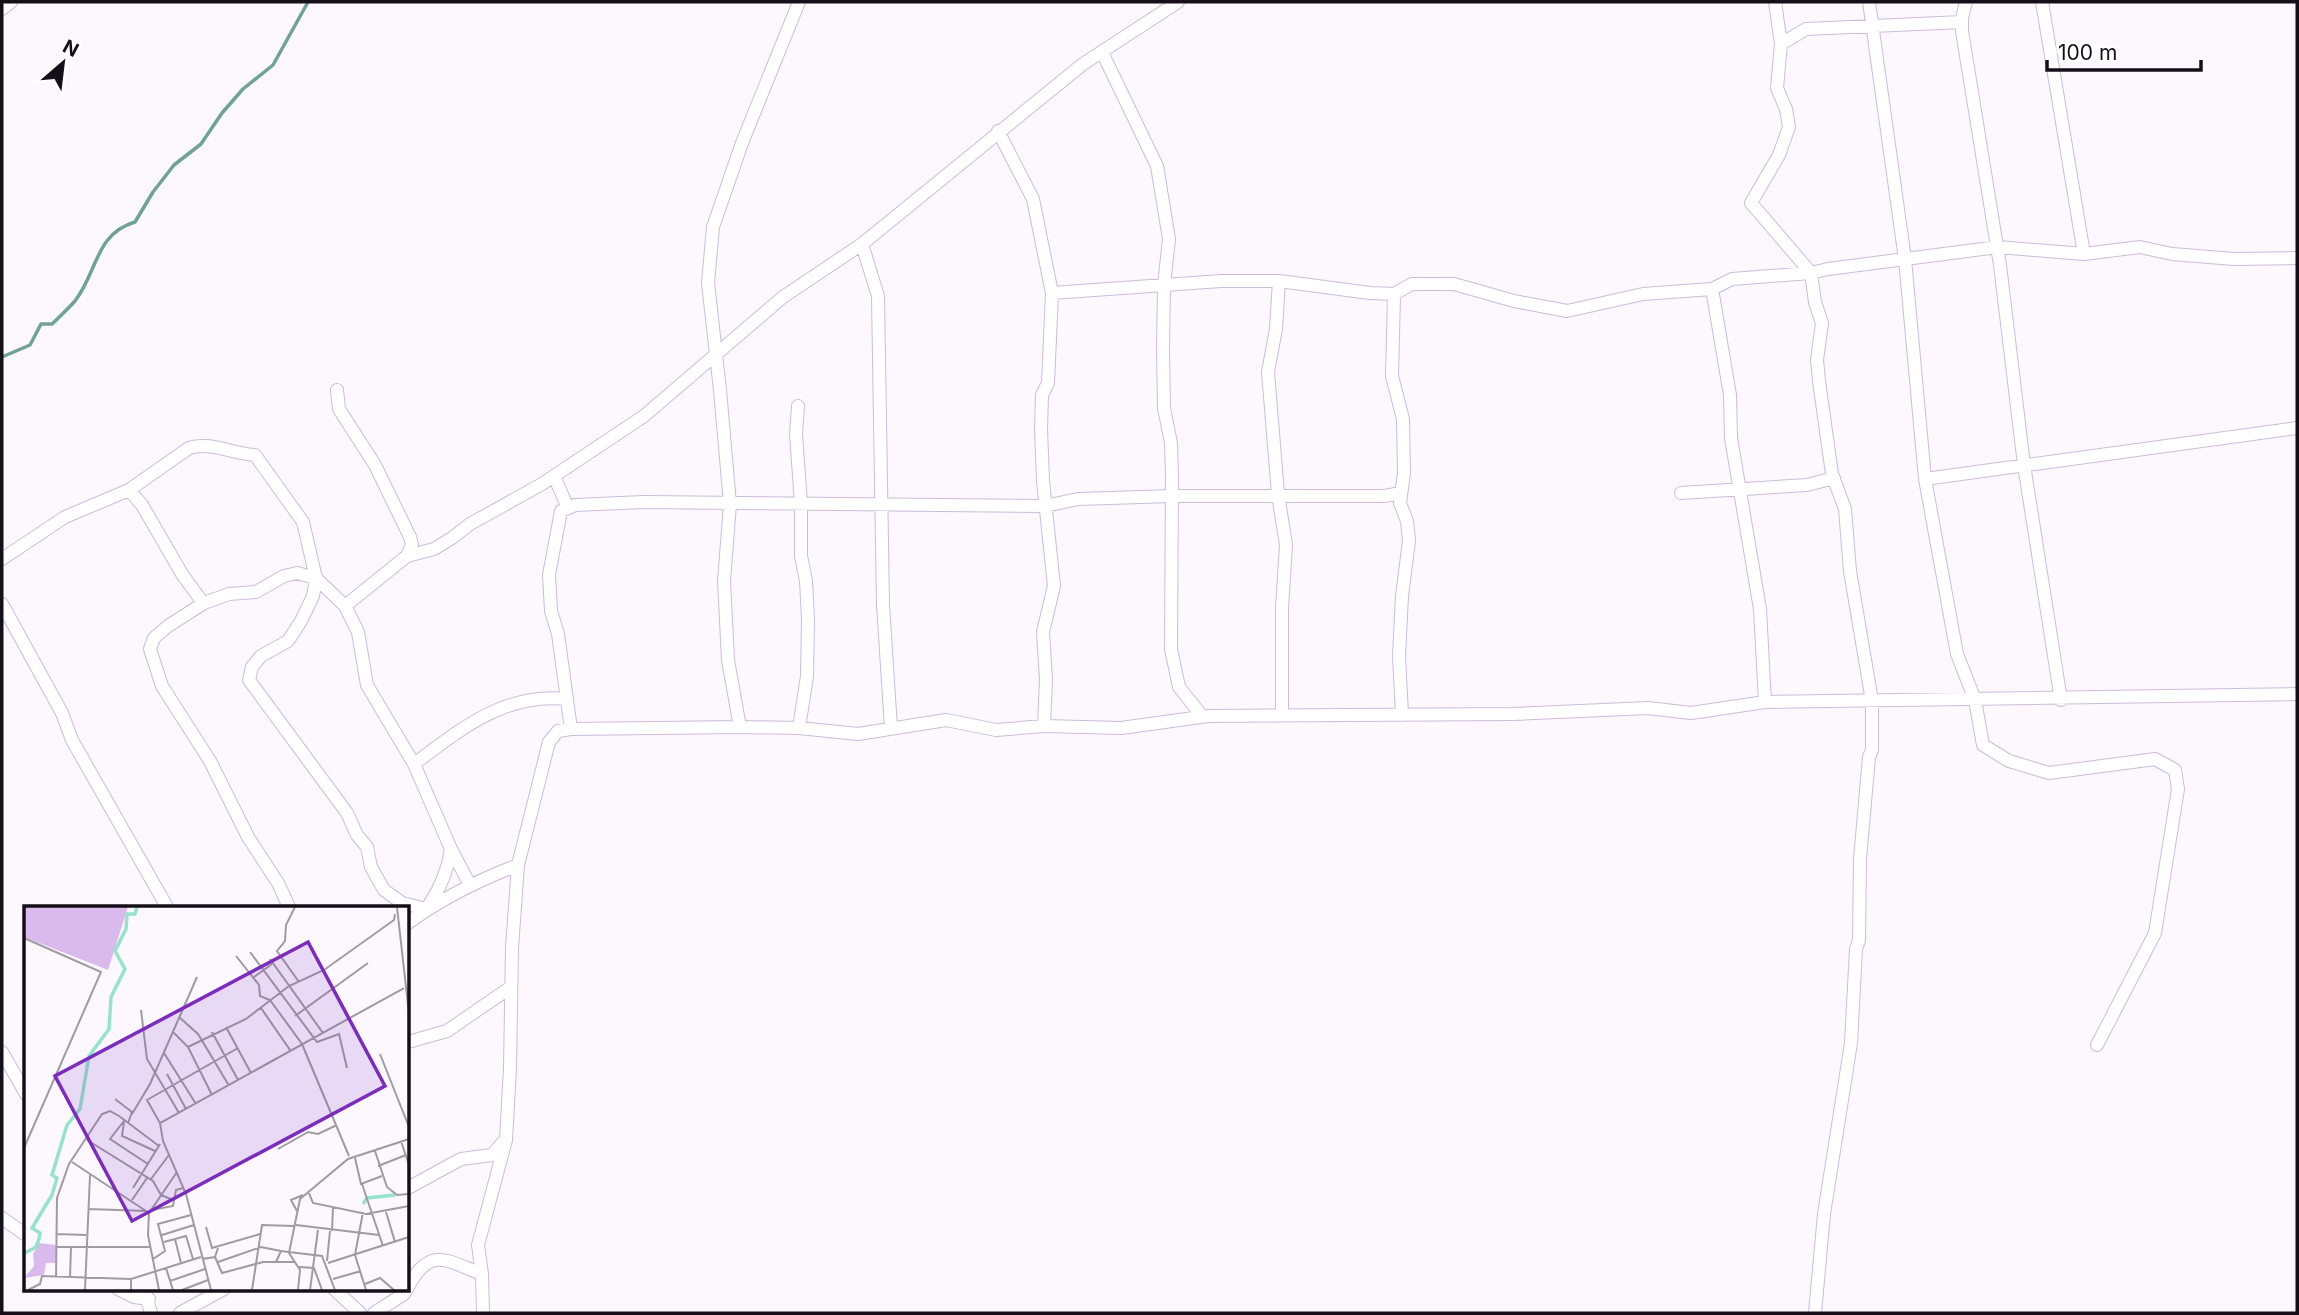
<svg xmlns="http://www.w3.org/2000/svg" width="2299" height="1315" viewBox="0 0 2299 1315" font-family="Inter,sans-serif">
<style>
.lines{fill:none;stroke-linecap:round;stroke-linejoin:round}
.stream{stroke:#6fa396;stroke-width:3.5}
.minor-casing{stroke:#cebbd9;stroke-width:14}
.minor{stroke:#fff;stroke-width:12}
.inset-river{fill:none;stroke:#95e3cb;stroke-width:3.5}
.inset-road{fill:none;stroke:#a09ba2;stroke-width:2}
.view{fill:#7b2cbf;fill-opacity:0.15;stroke:#7b2cbf;stroke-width:3.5}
.inset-edge{fill:none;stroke:#160f19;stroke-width:3.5}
</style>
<rect width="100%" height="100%" fill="#fcf8fe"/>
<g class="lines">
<path class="stream" d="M2,357L30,345L41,324H52C59,317 68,309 75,301C98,271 95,234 135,222L153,192L174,165L201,144L222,113L243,89L273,65L308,2"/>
<g class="minor-casing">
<path id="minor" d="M1775,2L1781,44L1777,88L1786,109L1789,127L1779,155L1751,203L1811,273L1815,302L1822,323L1817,360L1819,381L1832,474L1845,509L1850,571L1872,701V750L1869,757L1860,859L1859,940L1856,949L1851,1043L1824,1214L1815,1313
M1869,2L1905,259L1925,479L1957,654L1975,700L1983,745L2009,761L2049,773L2155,759L2175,770L2178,789L2155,933L2097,1045
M1966,2L1962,18V31L2000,265L2024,465L2061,700
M2042,2L2084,254
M2,9L11,2
M1781,44L1806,29L1962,22
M1102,52L1157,166L1169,239L1164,285L1163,349L1164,408L1171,443L1172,475L1171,649L1179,687L1202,716
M998,131L1033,199L1052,293L1048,383L1042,395L1041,429L1043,481L1054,586L1043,632L1046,680L1044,726
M862,244L878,296L883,605L891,728
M1279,281L1276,329L1268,372L1278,494L1286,545L1282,608V715
M1712,289L1730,395L1731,438L1760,609L1765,702
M1052,293L1221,281H1279L1370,293L1394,294L1412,284H1454L1514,301L1567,311L1643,294L1712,289L1732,279L1811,273L1828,269L1998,247L2084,254L2140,247L2172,254L2234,259L2297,258
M1394,294L1392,376L1403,419L1404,473L1400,503L1407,521L1409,541L1402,596L1399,656L1402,715
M337,390L339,409L375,465L410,537L412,545L407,556L345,606
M798,406L796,434L801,504V556L806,581L808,619L807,676L799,728
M554,476L568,508
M1925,479L2297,428
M129,490L142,505L182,574L203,603
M1681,493L1807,485L1834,478
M407,556L434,549L452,538L470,524L542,484L644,416L783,297L862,244L1083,64L1178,2
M2,559L65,517L129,490L189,448C210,441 233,454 255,455L303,522L316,578L313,596L301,621L288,641L261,656L252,667L249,680L347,813L357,835L367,847L371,867L384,890L402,903L427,909
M2,604L62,713L72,740L167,907
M740,727L728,660L724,581L730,504L720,390L708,283L713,227L742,143L799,2
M571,729L558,634L551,611L549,575L561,511L575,505L644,502L1045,506L1078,499L1172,496H1384L1401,493
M414,764C461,729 505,692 567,699
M429,905C441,887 448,870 451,849
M289,907L278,883L248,837L210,761L162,686L150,649L154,638L168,626L204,603L229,594L256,592L284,576L297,573L316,578L345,606L358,632L367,685L414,764L451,849L470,885
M408,923C442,898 479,880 518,865
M408,1042L447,1031L511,987
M2,1052L26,1094
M408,1188L461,1159L492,1155L505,1140
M2,1218L26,1235
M408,1287C430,1245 447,1261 482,1274
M118,1289L134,1297L149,1299
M144,1289L151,1313
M334,1289L360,1313
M180,1313L224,1289
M374,1313L404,1294L407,1289
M483,1313L482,1274L478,1245L506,1140L510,1068L512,948L518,865L549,742L558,731L571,729L740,727L799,728L858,734L946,720L996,730L1044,726L1121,728L1208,716L1512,714L1648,708L1691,713L1765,702L2297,694"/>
</g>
<use href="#minor" class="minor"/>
</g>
<g transform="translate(24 906)">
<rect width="385" height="385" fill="#fcf8fe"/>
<path d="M0,1H104L84,64L0,31ZM15,337L32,339V357H22L20,369L0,372L10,360L9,348Z" fill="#dabaec"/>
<path class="inset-river" d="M339,298L343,292L371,289M1,347L12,341L15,333L16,327L8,322L28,289L33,272L28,269L43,219L56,203L65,150L85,123L87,91L101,63L91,45L102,23L103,8H111L113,1"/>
<path class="inset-road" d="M271,1L262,19L261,35L253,45L275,76M373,1L385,108M0,32L77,66L0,242M226,46L293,136L315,128L323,162M212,50L235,79L236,90L246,94L278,138L325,250M246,53L299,127M230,71L248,58M237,102L266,144M117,104L123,153L155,207M271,110L344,57M155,111L174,128L204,178M202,121L227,167M149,126L164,141L188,189M188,126L214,174M164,141L222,113L265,80L300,64L370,14L371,8M140,147L172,198M356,148L385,221M143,168L162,203M91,193L108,206L104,217M108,208L126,178L173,71M100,215L86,233L124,258M100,216L98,230L131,245M136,217L380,82M63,234L129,275L137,289L149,294M377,235L385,259M254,243L284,226L294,228L313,219M351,245L363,281L373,289L385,288M331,252L337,278L358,270M48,256L125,307M354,260L382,249M127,273L145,249M338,278L359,340M109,282L136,238M284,285L289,297L342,308L385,300M108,294L123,272M64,303L123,305M128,304L149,300L152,284L159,282M273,305L267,294L279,289M339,306L331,349L342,384M362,306L371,336M272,319L355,329M182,321L188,342L236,328M308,325L309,301M32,328L62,329M138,329L170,319M151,333L162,330L169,353M140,336L151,333L157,357M32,341H126M191,351L198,367L239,356H270M129,353L141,345L134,318L167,309M178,353L191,351L194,342M303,355L306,325M194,356L237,341L257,345M252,356L257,345L298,350L311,384M304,357L385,331M275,361L290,362L298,384M142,362L149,384M32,371L33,292L45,258L78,208L86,205L95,210L135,240M46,372L47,341M309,373L337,365M146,375L181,363M341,378L356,372L370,384M4,384L16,378L18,370L107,373M61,384L66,269M107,384V373L177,351M135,384L124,329L125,307L153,266M158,384L184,374M187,384L162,288L139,235L136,217L123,194L214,142M228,384L238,319L271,320M274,384L276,364L265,347L276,293L324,253L385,233M286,384L294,324"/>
<path class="view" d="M284,36L361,180L108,315L31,170Z"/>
<rect width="385" height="385" class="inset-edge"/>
</g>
<rect width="2299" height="1315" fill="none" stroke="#160f19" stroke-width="7"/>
<g transform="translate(63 63) rotate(28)" stroke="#ffffff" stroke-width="5" paint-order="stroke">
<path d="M0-5L12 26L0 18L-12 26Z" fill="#160f19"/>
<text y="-10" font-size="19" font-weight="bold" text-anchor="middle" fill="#160f19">N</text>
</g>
<path d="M2047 60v10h154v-10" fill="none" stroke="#160f19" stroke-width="3.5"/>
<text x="2058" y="60" font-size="21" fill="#160f19" stroke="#ffffff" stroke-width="5" paint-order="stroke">100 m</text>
</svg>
